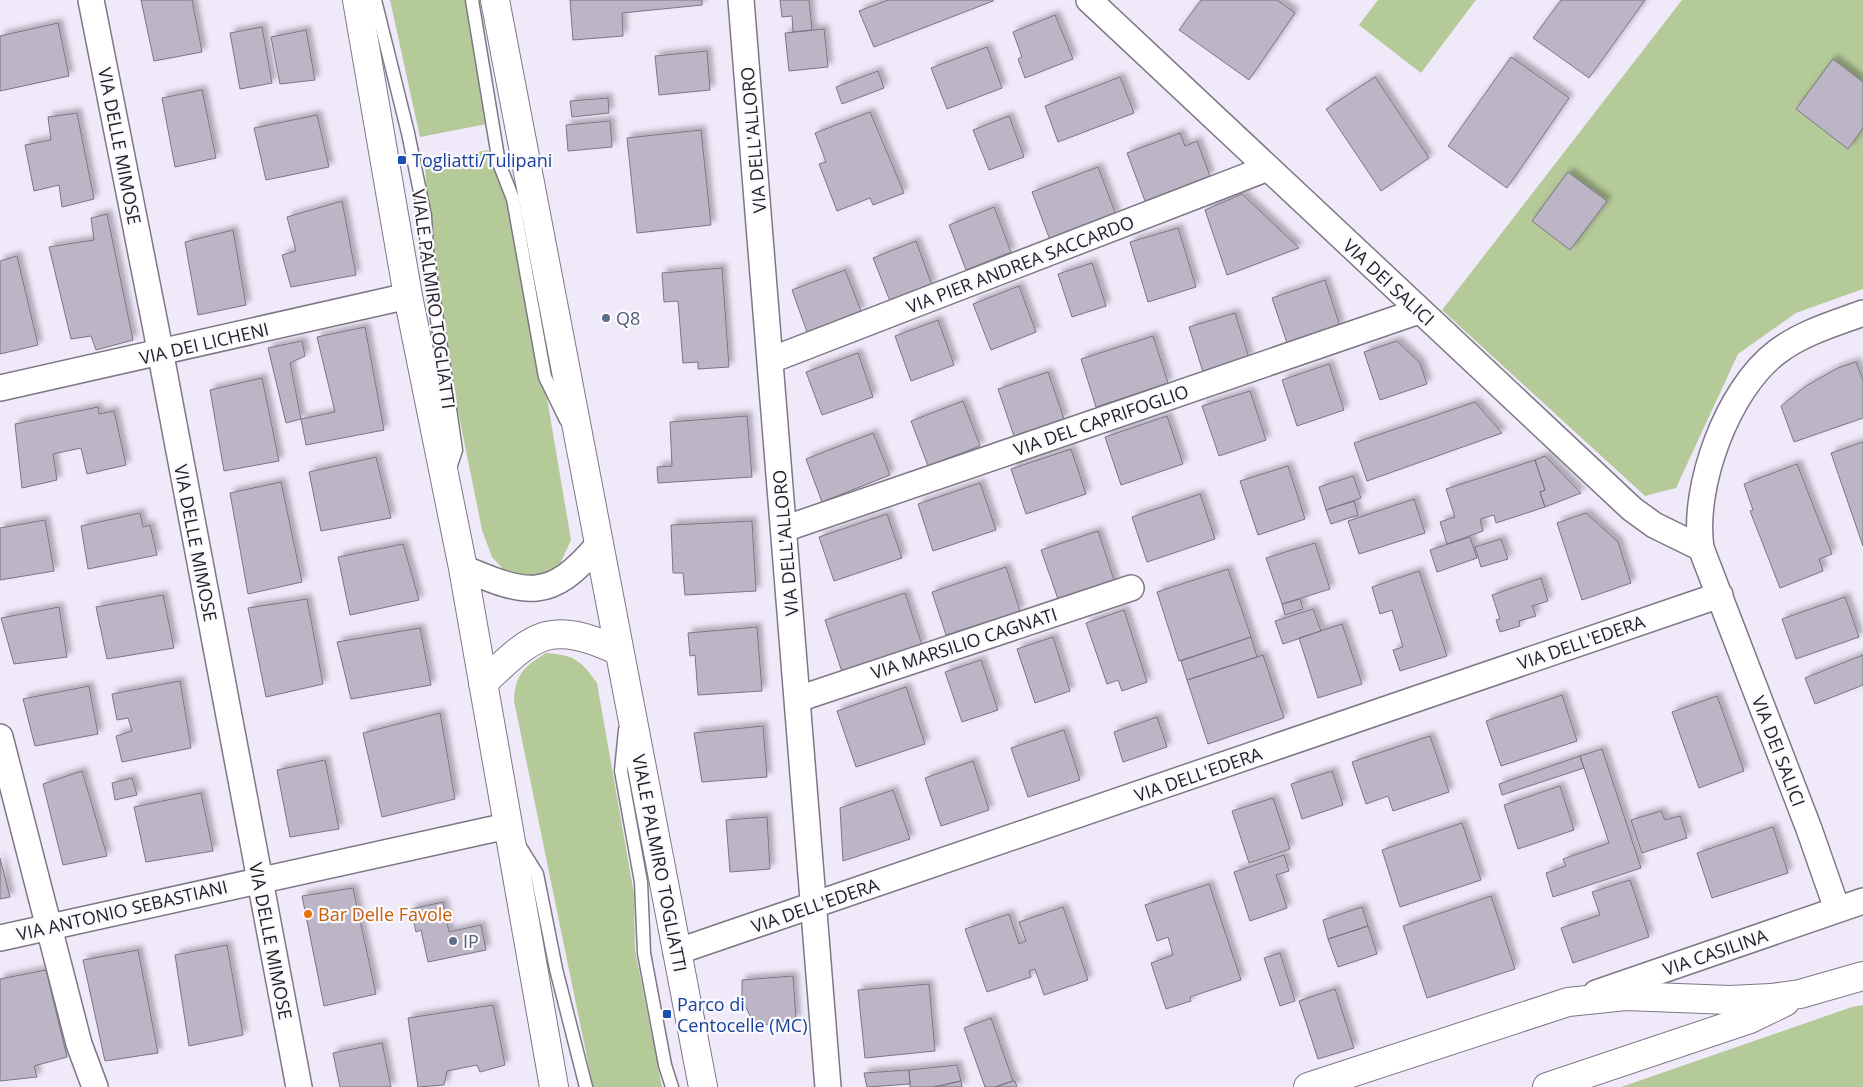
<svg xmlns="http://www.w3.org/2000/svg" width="1863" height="1087" viewBox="0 0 1863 1087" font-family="'Open Sans',sans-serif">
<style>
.green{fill:#b5ca99}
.building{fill:#bcb5c5;stroke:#7b7584;filter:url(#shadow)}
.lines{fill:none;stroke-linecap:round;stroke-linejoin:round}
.service-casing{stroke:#7d7786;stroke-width:15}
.minor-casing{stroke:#7d7786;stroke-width:28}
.secondary-casing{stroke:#7d7786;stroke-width:30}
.primary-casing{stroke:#7d7786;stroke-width:30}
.service{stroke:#fff;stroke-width:12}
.minor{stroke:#fff;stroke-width:25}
.secondary{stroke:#fff;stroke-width:28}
.primary{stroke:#fff;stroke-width:28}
.transit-dot{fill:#1a4fb4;stroke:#fbf9fd;stroke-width:2}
.service-dot{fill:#5c6f8a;stroke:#fbf9fd;stroke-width:2}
.food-dot{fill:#e8710a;stroke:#fbf9fd;stroke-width:2}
.labels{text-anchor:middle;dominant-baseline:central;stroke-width:4.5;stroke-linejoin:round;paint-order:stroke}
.street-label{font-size:18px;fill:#242228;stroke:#fbf9fd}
.transit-label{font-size:18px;fill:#164399;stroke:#fbf9fd;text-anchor:start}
.service-label{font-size:18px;fill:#4e5e75;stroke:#fbf9fd;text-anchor:start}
.food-label{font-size:18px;fill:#c56008;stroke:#fbf9fd;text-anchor:start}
</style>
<defs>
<filter id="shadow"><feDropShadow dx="4.5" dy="-4.5" stdDeviation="2.5" flood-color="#0004"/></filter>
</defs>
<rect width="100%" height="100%" fill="#f0e9fa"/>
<path class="green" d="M390,0H470L492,123L420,137Z
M1378,0H1476L1421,73L1359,25Z
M1682,0H1863V289L1796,313L1738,354L1676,488L1645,496L1442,310Z
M488,150L517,221L571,540L559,566L537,578L506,572L492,557L482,530L431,277L425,162Z
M546,653C574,655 581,660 597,683L634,894L635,950L662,1087H593L514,701C515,674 524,667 546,653Z
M1863,1005V1087H1621L1852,1007Z"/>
<path class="building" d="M141,0H192L202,52L154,61Z
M570,0H702V5L622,13L623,36L573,40Z
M780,0H809L812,30L793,32L792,16L782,17Z
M888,0H993V1L874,47L859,11Z
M1201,0H1277L1295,13L1249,80L1179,30Z
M1561,0H1645L1589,78L1533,38Z
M1055,15L1073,59L1025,78L1018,59L1022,57L1013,32Z
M58,23L69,76L0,91V36Z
M262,27L272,83L240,89L230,33Z
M824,29L828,67L789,71L785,33Z
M306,30L315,80L280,84L271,37Z
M987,47L1002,88L947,109L931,68Z
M707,51L710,90L659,95L655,56Z
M1511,57L1569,98L1507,188L1448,146Z
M1833,59L1863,82V128L1848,149L1796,109Z
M878,71L884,88L842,104L836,87Z
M1120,77L1134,113L1058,142L1045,106Z
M1375,77L1429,158L1381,191L1326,109Z
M202,90L216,158L175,167L162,98Z
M608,98L609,113L572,117L570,101Z
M870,112L904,193L873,205L870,198L837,211L819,164L826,162L815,133Z
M77,113L94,199L62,207L59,185L34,191L25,145L51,140L48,117Z
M317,115L329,167L266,180L254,128Z
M1009,116L1024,157L989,170L973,130Z
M610,121L612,147L568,151L566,125Z
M701,130L711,225L637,233L627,138Z
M1180,133L1185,146L1197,141L1210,176L1145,201L1127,153Z
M1098,167L1116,215L1050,240L1032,192Z
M1568,172L1607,201L1570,250L1532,221Z
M1242,194L1299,248L1227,275L1205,210Z
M342,201L356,275L291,287L282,255L296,251L287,217Z
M994,207L1011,252L966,270L949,225Z
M107,214L133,340L96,350L91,336L71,339L49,247L94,240L91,218Z
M1178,228L1196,287L1148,302L1130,242Z
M233,230L246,305L198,315L185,242Z
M916,241L932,285L890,301L873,258Z
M17,256L38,345L0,354V261Z
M1092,263L1106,306L1072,317L1058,274Z
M722,268L729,367L698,369V362L683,363L678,301L664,302L662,273Z
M845,270L861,311L807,332L792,290Z
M1325,280L1340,326L1287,343L1272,298Z
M1019,286L1036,332L991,350L973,304Z
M1235,313L1249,358L1203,372L1189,327Z
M938,320L954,365L911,381L895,336Z
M365,327L384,430L306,445L301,419L335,412L317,337Z
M1153,336L1168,383L1096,407L1081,359Z
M302,341L305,356L290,363L301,419L286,423L268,348Z
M1397,341L1420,363L1427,384L1380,400L1364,352Z
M858,353L873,397L822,415L806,372Z
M1856,362L1863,380V418L1794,442L1781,406L1806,386L1838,368Z
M1329,364L1344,410L1297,426L1282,380Z
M1048,372L1064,419L1014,436L998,389Z
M262,378L279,461L224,471L210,390Z
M1250,391L1266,440L1219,456L1202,406Z
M963,401L980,446L928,466L911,421Z
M1475,402L1502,433L1367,481L1354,443Z
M98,407L99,414L114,411L126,465L87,474L81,448L53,454L57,480L22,488L15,424Z
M747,416L752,477L658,483L657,467L672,466L670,422Z
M1167,416L1183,464L1121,485L1105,437Z
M873,433L890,475L822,502L806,459Z
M1863,442V546L1831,453Z
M1071,449L1086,494L1026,514L1011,469Z
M1545,456L1581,493L1545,507L1540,492L1545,490L1535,460Z
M376,457L391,518L321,531L309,472Z
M1535,460L1545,490L1540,492L1545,507L1496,523L1494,515L1480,519L1483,531L1447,544L1440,522L1455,517L1446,489Z
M1797,464L1832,554L1819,559L1823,571L1780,588L1750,511L1753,510L1744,484Z
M1288,466L1305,519L1258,535L1240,481Z
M1353,476L1361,498L1326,510L1319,487Z
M281,482L302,582L248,594L230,493Z
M980,483L996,530L933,551L918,504Z
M1200,494L1215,539L1147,562L1132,517Z
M1414,499L1425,533L1359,554L1348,521Z
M1354,501L1358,515L1331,524L1326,510Z
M140,513L143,527L150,525L157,555L88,569L81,526Z
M1586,513L1618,542L1631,583L1582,600L1557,523Z
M887,514L902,558L834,581L819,537Z
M45,520L54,571L0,580V528Z
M752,521L756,591L685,595L683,573H673L671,525Z
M1098,531L1115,583L1059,602L1041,550Z
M1470,537L1477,558L1437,572L1430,550Z
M1501,539L1508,559L1481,567L1475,547Z
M1315,543L1330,589L1282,604L1266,558Z
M403,544L419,600L350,615L338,557Z
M1006,567L1020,611L946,635L932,592Z
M1228,569L1251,637L1179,661L1157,592Z
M1419,571L1447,656L1400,671L1393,650L1403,647L1392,610L1380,614L1372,587Z
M1541,578L1548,601L1532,606L1536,616L1519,621L1520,626L1500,632L1496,620L1500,619L1492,595Z
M905,593L922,645L842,672L825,620Z
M163,595L174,648L107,659L96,607Z
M1845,597L1859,637L1796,659L1782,619Z
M307,599L323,684L266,697L248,608Z
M1300,599L1303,609L1285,615L1282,604Z
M59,607L67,657L14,664L1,618Z
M1313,609L1321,631L1283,644L1275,621Z
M1124,610L1147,682L1122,691L1118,680L1107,684L1086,623Z
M1342,624L1362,684L1318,698L1299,638Z
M757,627L762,691L698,695L695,655L690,656L688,633Z
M420,628L431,685L351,699L337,642Z
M1053,637L1070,691L1035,703L1017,649Z
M1251,637L1257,657L1187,680L1181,661Z
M1263,655L1284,718L1208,744L1187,680Z
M1863,655V685L1815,704L1805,678Z
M981,660L998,710L962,722L945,672Z
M180,681L191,748L122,762L116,736L132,731L128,718L117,720L112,694Z
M89,686L98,734L35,746L23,699Z
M906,687L925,744L856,767L837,711Z
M1562,695L1577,741L1501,766L1486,721Z
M1717,696L1744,771L1699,788L1672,712Z
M440,713L455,799L382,817L363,733Z
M1157,717L1167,747L1123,762L1114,732Z
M763,726L767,777L702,782L694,733Z
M1064,730L1080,780L1028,797L1011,748Z
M1430,736L1449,792L1393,811L1388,796L1366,804L1352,762Z
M1602,749L1641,868L1553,897L1546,873L1566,866L1563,859L1609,843L1580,756Z
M1580,756L1584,768L1502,795L1499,784Z
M325,760L339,829L290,837L277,770Z
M973,761L989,810L941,826L925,778Z
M82,771L107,856L63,865L43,784Z
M1332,771L1343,805L1302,819L1291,784Z
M132,778L137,795L115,800L112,783Z
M1560,786L1574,830L1518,849L1504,805Z
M893,790L910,839L843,861L840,808Z
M201,793L213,851L146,862L134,807Z
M1273,798L1290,849L1249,863L1232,811Z
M1661,811L1665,820L1680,816L1687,838L1642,853L1631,820Z
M767,817L770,869L730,872L726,820Z
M1462,823L1481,880L1400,907L1382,850Z
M1773,827L1788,873L1712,898L1697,853Z
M1284,855L1289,871L1276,875L1287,908L1250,921L1234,872Z
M0,858L10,897L0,899Z
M1630,880L1649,937L1573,963L1561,928L1600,915L1592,892Z
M1209,884L1241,980L1190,997L1191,1001L1166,1009L1151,963L1173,955L1168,937L1157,941L1145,905Z
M353,888L376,994L324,1006L302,896Z
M1491,896L1515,969L1427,998L1403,926Z
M443,902L449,932L481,925L486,950L428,962L421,930L416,932L411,909Z
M1063,907L1088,980L1044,995L1035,969L1029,971L1031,977L987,992L965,929L1009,914L1019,944L1026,941L1019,922Z
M1362,907L1368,926L1328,939L1323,920Z
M1368,926L1377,954L1338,967L1328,939Z
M227,945L243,1035L189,1046L175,955Z
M138,950L158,1053L105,1061L83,960Z
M1280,953L1295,1001L1280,1006L1264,958Z
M46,970L67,1057L34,1066L37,1077L0,1081V979Z
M793,976L796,1020L755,1026L742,999V980Z
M929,984L935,1051L865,1058L858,990Z
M1335,989L1354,1048L1318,1059L1299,1001Z
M493,1005L505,1065L480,1072L477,1065L447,1071L444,1085L418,1087L408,1018Z
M991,1018L1013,1081L995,1087H985L964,1028Z
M382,1043L391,1087H340L333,1053Z
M957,1065L961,1081L934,1087H910L909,1070Z
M909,1070L910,1084L867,1087L864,1073Z
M961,1081L962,1087H934Z
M1013,1081H1015L1017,1087H995Z"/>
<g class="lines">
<g class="service-casing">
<path id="service" d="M375,0L408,133L425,216L427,251L456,450L449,471
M472,0L499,163L513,199L545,377L566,420
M625,730L621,771L641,882L644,953L665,1065L672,1087
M519,845L537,874L556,969L586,1087"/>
</g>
<g class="minor-casing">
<path id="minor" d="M91,0L156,329L299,1087
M741,0L828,1087
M1089,0L1632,509L1654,525L1701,548
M771,360L1268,168
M0,388L408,296
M784,529L1419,311
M463,568C527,595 550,602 598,545
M798,699L1131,588
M0,737L79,1044L95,1087
M1837,909L1809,829L1701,548C1692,487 1727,390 1777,352C1802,333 1833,324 1863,313
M0,938L507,826
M676,952L1720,595
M1596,993L1863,901"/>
</g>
<g class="secondary-casing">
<path id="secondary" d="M483,683C535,634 548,619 619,651
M1308,1087L1568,1002L1626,996L1730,1000L1771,998L1800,994L1863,976
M1547,1087L1750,1019L1785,1002"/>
</g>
<g class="primary-casing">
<path id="primary" d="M357,0L408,296L463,568L554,1087
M495,0L703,1087"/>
</g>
<use href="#service" class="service"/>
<use href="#minor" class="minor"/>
<use href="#secondary" class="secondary"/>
<use href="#primary" class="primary"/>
</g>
<g class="transit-dot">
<rect x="397" y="155" width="10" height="10" rx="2.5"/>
<rect x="662" y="1009" width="10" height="10" rx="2.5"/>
</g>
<g class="service-dot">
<circle cx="606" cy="318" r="5"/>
<circle cx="453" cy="941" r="5"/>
</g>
<circle class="food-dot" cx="308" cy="914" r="5"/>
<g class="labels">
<g class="street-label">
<text transform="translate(753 140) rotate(-95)">VIA DELL'ALLORO</text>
<text transform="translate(120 146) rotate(79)">VIA DELLE MIMOSE</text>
<text transform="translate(1020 264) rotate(-21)">VIA PIER ANDREA SACCARDO</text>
<text transform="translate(1389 282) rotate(43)">VIA DEI SALICI</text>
<text transform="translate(434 299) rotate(82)">VIALE PALMIRO TOGLIATTI</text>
<text transform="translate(204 343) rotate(-13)">VIA DEI LICHENI</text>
<text transform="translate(1101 420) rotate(-19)">VIA DEL CAPRIFOGLIO</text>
<text transform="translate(196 543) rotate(79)">VIA DELLE MIMOSE</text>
<text transform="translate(785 543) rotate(-95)">VIA DELL'ALLORO</text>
<text transform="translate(1581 642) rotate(-19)">VIA DELL'EDERA</text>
<text transform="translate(964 643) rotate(-18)">VIA MARSILIO CAGNATI</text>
<text transform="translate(1779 751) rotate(69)">VIA DEI SALICI</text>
<text transform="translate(1198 774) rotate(-19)">VIA DELL'EDERA</text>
<text transform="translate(660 863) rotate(79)">VIALE PALMIRO TOGLIATTI</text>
<text transform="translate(815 905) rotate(-19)">VIA DELL'EDERA</text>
<text transform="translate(122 910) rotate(-13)">VIA ANTONIO SEBASTIANI</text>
<text transform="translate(271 941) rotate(79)">VIA DELLE MIMOSE</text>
<text transform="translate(1715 952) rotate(-19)">VIA CASILINA</text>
</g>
<g class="transit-label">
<text x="412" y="160">Togliatti/Tulipani</text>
<text x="677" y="1004">Parco di<tspan x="677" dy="21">Centocelle (MC)</tspan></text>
</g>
<g class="service-label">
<text x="616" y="318">Q8</text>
<text x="463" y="941">IP</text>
</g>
<g class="food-label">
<text x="318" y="914">Bar Delle Favole</text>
</g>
</g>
</svg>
